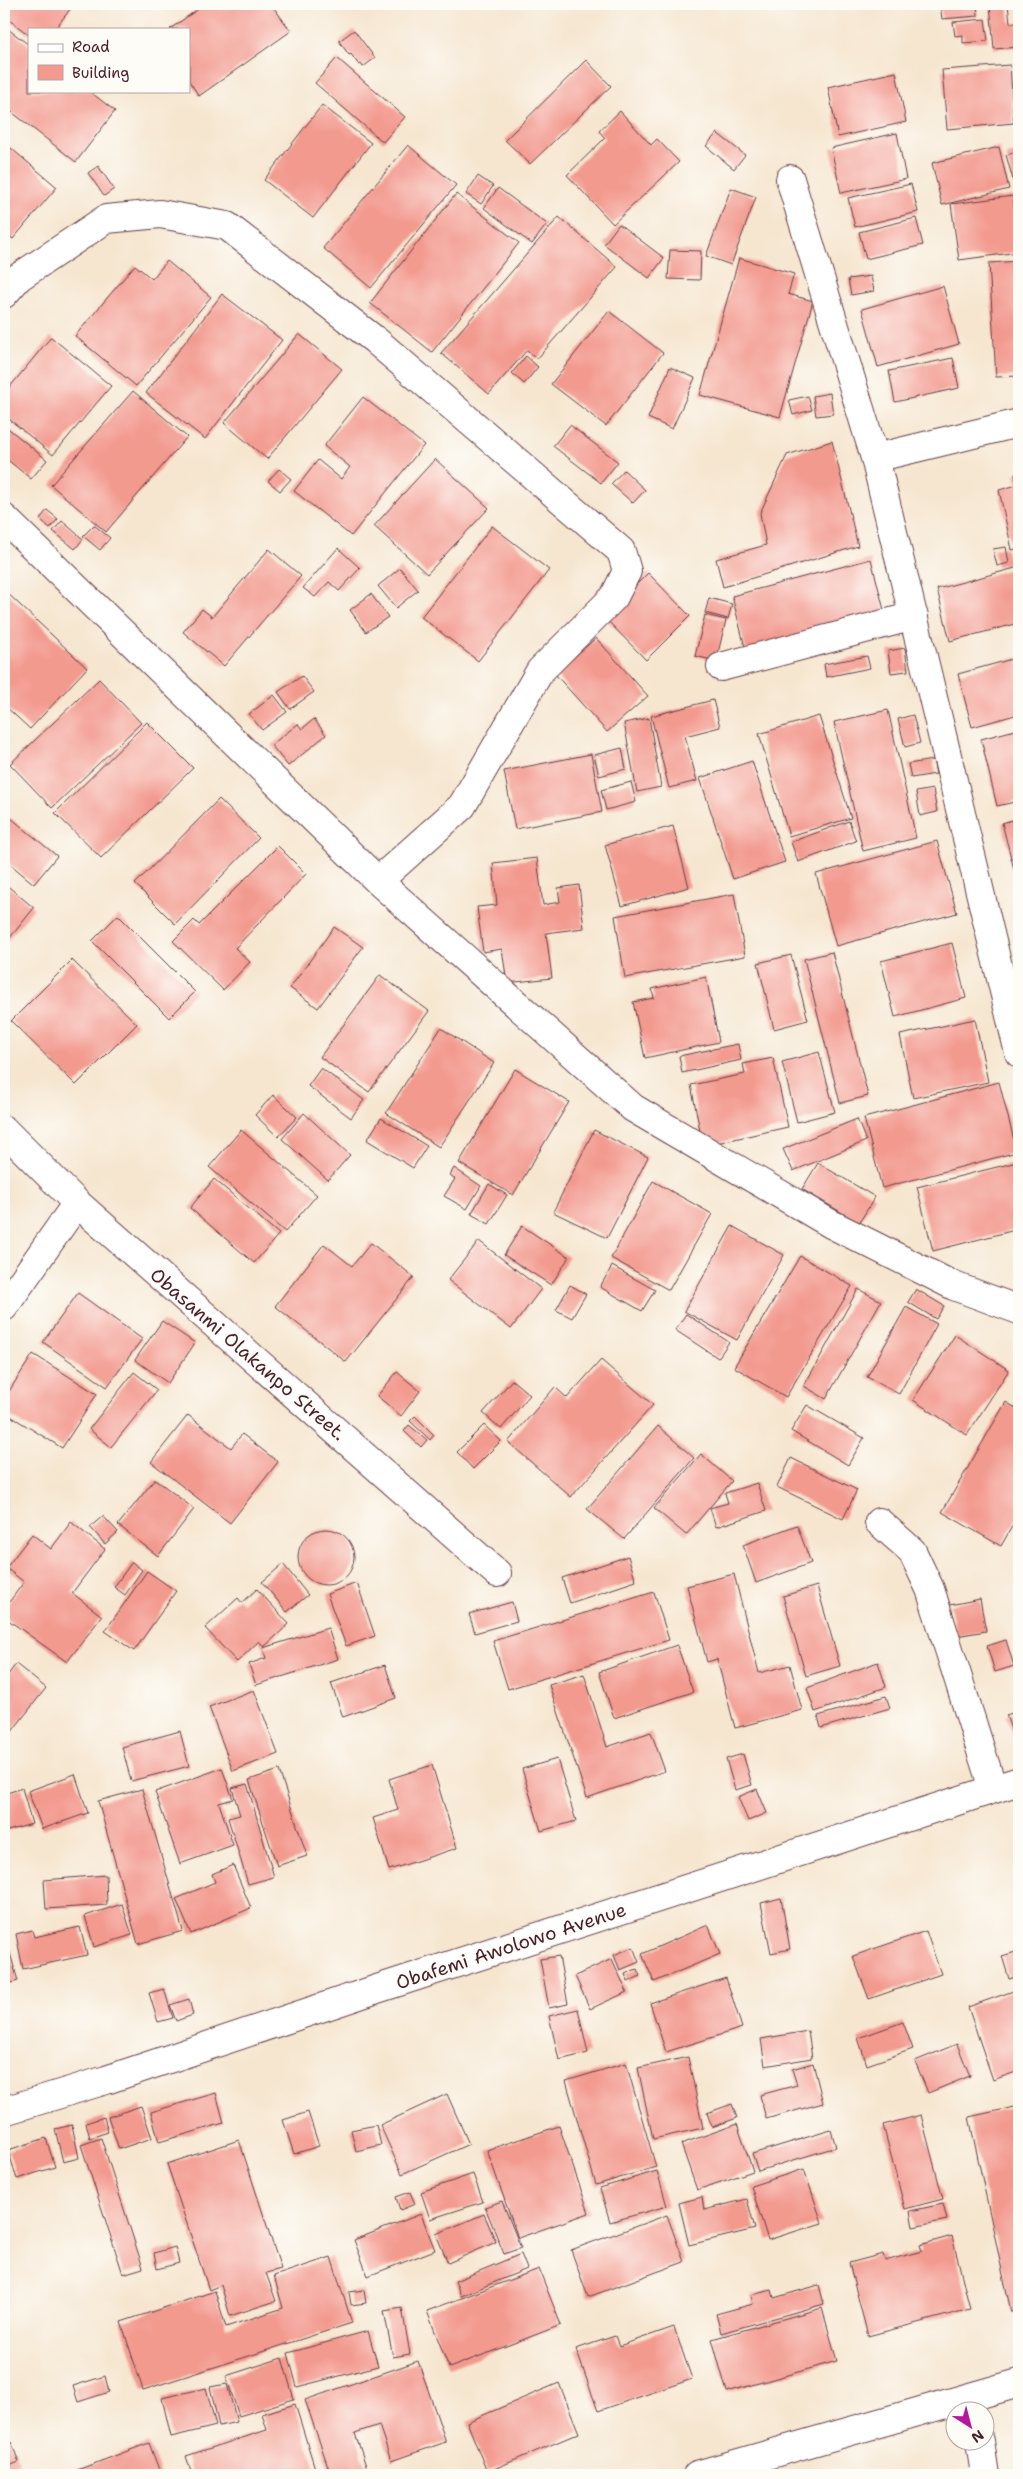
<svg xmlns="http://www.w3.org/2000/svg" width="1023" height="2479" viewBox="0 0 1023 2479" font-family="'Shantell Sans',sans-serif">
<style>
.building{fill:#f39a8f}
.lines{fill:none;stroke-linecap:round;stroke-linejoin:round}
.minor-casing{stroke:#643d44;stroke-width:30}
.secondary-casing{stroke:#643d44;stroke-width:30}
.minor{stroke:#fff;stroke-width:28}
.secondary{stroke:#fff;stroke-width:28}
.labels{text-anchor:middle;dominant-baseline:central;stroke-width:4;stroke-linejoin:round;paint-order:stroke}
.street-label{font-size:19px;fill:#4a1f2b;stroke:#fdfcf7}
</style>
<rect width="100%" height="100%" fill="#fdfcf7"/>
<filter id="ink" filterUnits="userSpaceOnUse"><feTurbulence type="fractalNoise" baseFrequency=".02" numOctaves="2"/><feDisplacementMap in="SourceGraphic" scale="10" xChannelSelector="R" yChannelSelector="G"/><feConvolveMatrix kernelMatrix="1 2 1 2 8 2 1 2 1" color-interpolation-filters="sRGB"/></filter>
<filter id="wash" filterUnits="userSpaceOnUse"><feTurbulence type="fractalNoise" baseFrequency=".0096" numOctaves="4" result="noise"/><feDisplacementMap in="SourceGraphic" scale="20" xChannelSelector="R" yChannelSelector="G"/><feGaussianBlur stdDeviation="1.12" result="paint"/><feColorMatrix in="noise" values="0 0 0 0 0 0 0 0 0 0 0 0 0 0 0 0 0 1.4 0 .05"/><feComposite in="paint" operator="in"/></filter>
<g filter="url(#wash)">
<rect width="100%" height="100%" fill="#f6e6d0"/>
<g id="blocks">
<path class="building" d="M4,4H74L55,29H29V35L4,16Z
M205,4H271L291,31L199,96L189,81V29H170Z
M940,4H977L978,16L942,19Z
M1008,4L1010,23H1018L1019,47L994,49L990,5Z
M985,19L988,41L963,43V35L955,36L953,22Z
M4,26L29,45V91H89L115,111L76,162L4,106Z
M354,30L375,58L363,67L361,64L359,65L351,54L349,55L339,41Z
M337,58L405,117L383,142L315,83Z
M586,60L611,86L530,164L505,140Z
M1010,65L1014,123L947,129L942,70Z
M1014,68H1019V120H1017Z
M896,72L906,122L838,137L828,87Z
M322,105L371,143L313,218L264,180Z
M620,111L651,145L657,139L679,162L613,224L567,175L605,138L599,131Z
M717,133L745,155L734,169L706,146Z
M897,133L906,179L841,193L831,148Z
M6,144L57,187L13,239L4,232V147Z
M408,145L456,185L371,288L323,248Z
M999,147L1009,189L942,205L932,163Z
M1019,151V201L1006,155Z
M98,166L114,189L104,196L88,173Z
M478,176L493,186L481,204L466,194Z
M911,184L918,212L855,227L848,198Z
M498,188L547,224L532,244L484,208Z
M731,188L756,197L731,265L706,256Z
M456,194L519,243L432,352L370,303Z
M1013,196L1019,252L959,260L951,204Z
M559,217L617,267L537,359L527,350L489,394L441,353Z
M916,218L923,245L866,259L859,232Z
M619,224L664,258L649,278L604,244Z
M670,250L701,251L700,280L668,279Z
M739,258L794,274L788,294L813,301L780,417L700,395Z
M167,261L211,297L136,386L75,336L135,265L152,279Z
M1019,261V376L996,377L989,263Z
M871,276L874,291L851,295L848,279Z
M943,286L959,344L878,367L862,309Z
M222,294L282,340L205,439L146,393Z
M609,311L663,353L606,426L551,384Z
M299,334L342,369L267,459L224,423Z
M51,337L111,386L53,455L4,415V394Z
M526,356L538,367L524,384L512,373Z
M953,358L959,388L895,402L889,371Z
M670,367L695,378L672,429L648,418Z
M133,391L187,437L106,532L51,485Z
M830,393L833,414L816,416L813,396Z
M808,396L812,410L793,415L789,400Z
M363,397L424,445L351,536L294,491L318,460L341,479L350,467L324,446Z
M4,425L47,460L31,479L4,457Z
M570,425L618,462L601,483L553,446Z
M832,441L858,546L723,587L716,559L766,545L760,513L787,455Z
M435,459L489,508L427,574L374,526Z
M279,469L291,479L280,491L268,481Z
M624,470L645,490L633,503L611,484Z
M1019,473V548L1012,550L999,490L1017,485L1015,474Z
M47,510L58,519L50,528L40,519Z
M62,521L83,539L75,549L53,531Z
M94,525L110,538L100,550L83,536Z
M492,526L549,570L478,661L421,617Z
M1006,547L1009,563L997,566L993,549Z
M338,548L360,568L339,591L329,582L315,597L303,588Z
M269,549L301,576L224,666L183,632L202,609L212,617Z
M871,559L885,614L746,651L732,596Z
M1019,567V623L950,641L937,589Z
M400,568L418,590L396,608L378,586Z
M648,573L690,616L646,660L604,617Z
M4,590L87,668L30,729L4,705Z
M371,594L388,617L366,632L350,610Z
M709,598L732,604L728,619L705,613Z
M705,615L726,620L716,661L695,656Z
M596,638L648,696L607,732L555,674Z
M905,648L908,671L891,673L888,651Z
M867,656L870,668L826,677L824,664Z
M1019,657V714L972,727L958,674Z
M302,676L314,692L290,709L278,692Z
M99,679L141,723L52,808L10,764Z
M274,695L287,712L262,730L249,714Z
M713,700L720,727L685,736L697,781L669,788L651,716Z
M888,710L916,838L863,851L834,722Z
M913,715L920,743L905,747L898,719Z
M819,716L851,818L789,836L759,734Z
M649,718L661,787L637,792L624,723Z
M314,719L326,735L288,766L271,745L298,724L302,729Z
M147,722L193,768L101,858L55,813Z
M1019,729V801L997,806L981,739Z
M622,748L626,769L599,776L594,755Z
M591,754L602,812L515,829L504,771Z
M933,760L936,774L911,778L908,764Z
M752,761L785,862L733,879L700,778Z
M631,782L636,802L606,810L601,790Z
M933,789L937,812L920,816L916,792Z
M219,799L259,838L175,924L135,884Z
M11,818L57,856L34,884L4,859V826Z
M1019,818V889L1002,823Z
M849,821L856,841L798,862L791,842Z
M673,826L689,887L622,906L605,845Z
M937,841L957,913L836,946L816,874Z
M278,846L306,874L235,948L250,962L223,990L173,941L194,920L199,925Z
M537,858L543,905L560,902L558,888L579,885L584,928L546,933L552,978L507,983L502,949L483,952L477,907L497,905L493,863Z
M4,883L34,908L4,945Z
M734,894L745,956L625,978L615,916Z
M118,915L195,992L169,1018L92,941Z
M334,927L363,947L318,1008L290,988Z
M952,943L966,998L895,1017L881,961Z
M832,952L868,1096L840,1103L804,959Z
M791,955L808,1020L774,1029L758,963Z
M72,960L137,1024L76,1085L11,1021Z
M380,975L429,1011L369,1092L320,1057Z
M706,977L719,1042L645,1058L633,1002L654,998L652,989Z
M975,1019L988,1082L913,1098L900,1035Z
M441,1028L494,1063L439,1147L386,1113Z
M738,1044L741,1060L682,1073L679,1056Z
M819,1052L835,1112L797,1122L782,1062Z
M773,1058L788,1127L703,1146L691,1085L745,1074L743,1064Z
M321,1068L364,1100L351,1118L308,1086Z
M515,1069L569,1102L513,1195L459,1163Z
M999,1082L1017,1152L882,1188L864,1118Z
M273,1095L297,1117L278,1137L255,1115Z
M304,1113L350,1155L328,1180L282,1139Z
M381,1118L427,1146L413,1168L367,1140Z
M857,1119L866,1141L793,1171L783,1149Z
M241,1130L317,1195L285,1232L209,1167Z
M594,1130L648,1157L607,1238L553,1212Z
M1017,1162L1019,1171V1229L933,1251L917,1187Z
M818,1163L875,1197L859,1223L802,1189Z
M454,1168L481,1186L467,1209L444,1196L455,1179L450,1175Z
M214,1179L279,1234L254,1263L190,1208Z
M653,1181L712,1214L669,1290L611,1258Z
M489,1184L507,1195L489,1224L471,1214Z
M522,1226L569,1257L551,1285L504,1255Z
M732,1226L784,1255L737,1340L684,1311Z
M479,1241L541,1289L511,1329L448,1280Z
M371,1243L414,1277L346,1362L275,1306L324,1244L352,1266Z
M800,1256L852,1286L786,1397L734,1367Z
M612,1266L655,1290L642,1311L600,1287Z
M570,1285L586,1294L572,1318L556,1310Z
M858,1289L881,1301L826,1399L804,1386Z
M916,1289L944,1306L936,1319L908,1302Z
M78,1293L142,1339L107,1387L43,1342Z
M906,1307L937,1324L899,1394L867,1377Z
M686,1314L729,1342L718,1358L675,1330Z
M162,1321L195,1343L168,1383L135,1360Z
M955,1335L1009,1370L967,1435L913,1400Z
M33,1354L97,1394L62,1448L4,1412V1399Z
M601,1360L653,1405L571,1497L508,1442L555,1387L567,1398Z
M134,1372L157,1390L111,1447L89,1429Z
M397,1372L420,1391L401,1416L377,1396Z
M512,1380L530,1395L501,1429L483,1413Z
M1006,1402L1019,1410V1514L1001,1546L942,1512Z
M807,1405L864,1438L848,1465L791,1431Z
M188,1415L231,1448L242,1434L278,1462L230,1523L151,1462Z
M415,1416L434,1435L430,1440L410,1421Z
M409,1425L427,1440L421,1447L404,1431Z
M484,1425L501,1441L473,1469L457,1452Z
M658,1426L694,1458L624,1539L587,1509Z
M701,1454L732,1481L686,1535L654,1508Z
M791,1458L857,1490L843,1519L777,1487Z
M155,1479L194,1509L158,1556L118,1525Z
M757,1483L766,1511L716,1527L710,1508L728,1503L725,1493Z
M103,1516L118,1532L105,1544L90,1527Z
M71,1522L105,1549L72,1593L102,1616L67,1662L4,1617V1609L24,1582L6,1568L32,1534L51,1549Z
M797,1525L811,1563L756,1583L743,1545Z
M298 1557a28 28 0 1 1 56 0a28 28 0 1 1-56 0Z
M628,1556L636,1581L570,1603L562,1578Z
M132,1562L142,1570L125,1595L114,1587Z
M283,1564L308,1595L287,1612L262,1582Z
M147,1571L176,1591L134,1651L105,1631Z
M734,1574L759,1673L790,1665L802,1710L735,1728L717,1659L707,1662L687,1586Z
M357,1583L375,1636L346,1646L327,1594Z
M817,1586L840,1666L806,1676L783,1596Z
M257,1589L289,1624L264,1647L259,1641L237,1662L205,1628L238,1598L242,1603Z
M654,1592L669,1640L508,1689L493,1641Z
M980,1599L986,1631L956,1636L950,1605Z
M512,1602L517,1621L475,1633L469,1614Z
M328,1628L338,1659L256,1685L249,1664L266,1658L263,1648Z
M1006,1640L1014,1666L995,1672L987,1646Z
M677,1645L693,1692L614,1718L599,1672Z
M878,1662L886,1687L815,1712L807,1688Z
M16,1664L46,1688L6,1739L4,1737V1680Z
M385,1665L396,1698L343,1717L331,1683Z
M584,1674L607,1747L651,1732L665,1771L587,1798L549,1685Z
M254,1690L278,1754L233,1771L209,1707Z
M886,1696L890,1708L821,1728L818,1716Z
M1019,1711V1733L1013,1735L1006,1715Z
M180,1731L189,1766L131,1781L122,1747Z
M743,1754L752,1785L735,1790L726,1759Z
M557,1759L576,1821L541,1831L522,1769Z
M432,1765L457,1848L389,1870L373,1818L398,1810L389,1779Z
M222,1768L233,1799L219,1803L233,1845L180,1864L155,1792Z
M279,1770L307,1856L277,1866L249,1780Z
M75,1774L88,1813L42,1829L28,1791Z
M247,1784L274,1877L248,1884L228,1818L240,1815L232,1788Z
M22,1788L32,1824L4,1832V1794Z
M142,1789L183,1931L138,1944L98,1801Z
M757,1789L767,1813L748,1821L738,1797Z
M233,1865L251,1908L191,1934L176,1899L215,1882L212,1874Z
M106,1875L107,1905L46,1909L44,1880Z
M781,1898L790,1949L771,1953L761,1903Z
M122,1904L132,1935L94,1947L85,1916Z
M708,1925L720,1954L654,1982L642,1954Z
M80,1927L87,1955L23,1969L16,1934L32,1930L34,1937Z
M926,1931L941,1974L869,1999L853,1956Z
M4,1932L18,1981L4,1985Z
M633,1947L639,1962L620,1970L614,1955Z
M1019,1951V1976L1009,1979L1002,1956Z
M559,1956L568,2004L549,2008L540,1959Z
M612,1959L627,1992L590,2009L575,1976Z
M637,1969L640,1976L628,1982L625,1974Z
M726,1978L742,2028L666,2052L650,2003Z
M164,1989L173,2018L158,2022L149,1993Z
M1019,1989V2071L993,2080L968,2007Z
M189,1999L193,2015L176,2021L170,2005Z
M578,2009L588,2053L559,2060L549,2016Z
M903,2022L913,2049L867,2065L858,2038Z
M808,2031L812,2058L765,2066L761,2039Z
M957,2044L970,2076L928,2093L915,2061Z
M688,2057L703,2128L653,2139L638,2068Z
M626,2063L656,2167L596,2185L566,2081Z
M813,2063L823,2103L766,2119L760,2095L797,2085L792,2069Z
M216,2093L224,2123L159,2142L151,2112Z
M447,2094L469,2144L402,2174L380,2125Z
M732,2104L737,2118L712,2127L707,2113Z
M141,2106L152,2138L119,2149L108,2117Z
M1019,2106V2310L1011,2312L969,2117Z
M308,2112L319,2146L294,2154L283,2120Z
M921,2115L943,2199L905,2209L883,2125Z
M104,2117L108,2132L90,2138L86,2123Z
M737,2124L753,2171L697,2190L681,2144Z
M72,2125L79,2158L63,2162L55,2129Z
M376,2125L381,2145L356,2151L351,2130Z
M559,2126L589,2213L518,2238L487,2150Z
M831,2130L836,2147L758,2171L752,2154Z
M46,2138L55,2167L17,2179L8,2150Z
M101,2138L143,2268L123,2274L81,2145Z
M239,2140L281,2269L266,2273L276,2301L230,2316L221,2285L209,2290L167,2164Z
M804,2169L822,2223L768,2240L751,2186Z
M657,2171L667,2206L610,2222L600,2188Z
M473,2174L483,2202L430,2219L421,2192Z
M410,2192L415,2204L400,2210L396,2197Z
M702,2197L704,2210L747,2199L755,2229L689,2245L679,2203Z
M502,2201L521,2248L504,2254L485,2207Z
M943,2204L947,2220L913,2227L910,2211Z
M421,2214L435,2250L368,2276L354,2240Z
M484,2214L496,2242L448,2263L436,2234Z
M667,2215L684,2262L588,2297L571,2250Z
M952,2236L970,2309L868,2336L849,2263L883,2254L885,2261L922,2251L920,2245Z
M175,2247L179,2263L157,2269L154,2253Z
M521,2254L527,2269L461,2296L455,2281Z
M331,2257L352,2323L143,2390L121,2322L215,2291L226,2327L283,2308L274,2276Z
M539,2269L561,2325L449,2368L427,2311Z
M819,2285L824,2304L721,2333L716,2314L753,2304L751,2295L772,2290L774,2298Z
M364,2290L366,2303L351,2305L349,2292Z
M402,2308L410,2354L393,2357L384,2311Z
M822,2308L837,2361L727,2392L712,2339Z
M674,2327L692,2379L598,2411L576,2349L615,2336L619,2346Z
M368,2331L378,2366L297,2387L288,2353Z
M282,2358L294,2399L239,2416L226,2376Z
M418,2361L446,2442L391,2461L379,2425L355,2433L367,2469L351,2475H331L305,2400Z
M105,2376L109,2392L78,2402L73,2386Z
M559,2383L579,2433L487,2472L467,2422Z
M227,2384L237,2422L219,2426L210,2387Z
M206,2388L216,2426L171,2437L162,2398Z
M295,2404L317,2475H192L186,2456L267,2430L262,2414Z
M7,2432L19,2462L4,2468V2434Z
M149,2443L161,2475H64Z"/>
</g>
</g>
<g filter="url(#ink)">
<use href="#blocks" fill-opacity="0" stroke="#643d44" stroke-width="1"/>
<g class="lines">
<g class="minor-casing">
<path id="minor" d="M790,179L875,458L1019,1053
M4,294L19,277L106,219L160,214L227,226L375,340L621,551L627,571L614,597L540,671L462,806L378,881
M875,458L1019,423
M4,518L378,881L633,1108L831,1224L954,1286L1019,1310
M721,667L914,616
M4,1130L77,1203L497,1573
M4,1307L77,1203
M879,1522L912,1551L930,1589L993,1789
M980,2442L985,2475
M697,2475L1019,2383"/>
</g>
<g class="secondary-casing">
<path id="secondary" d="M4,2111L106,2080L377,1989L1019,1781"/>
</g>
<use href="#minor" class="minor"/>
<use href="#secondary" class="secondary"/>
</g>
</g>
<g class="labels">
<g class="street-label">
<text transform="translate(248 1354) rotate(41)">Obasanmi Olakanpo Street.</text>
<text transform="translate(511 1946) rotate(-18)">Obafemi Awolowo Avenue</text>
</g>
</g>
<rect width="1023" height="2479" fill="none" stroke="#fdfcf7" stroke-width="20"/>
<rect x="28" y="28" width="162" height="65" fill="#fdfcf7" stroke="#b5a4a5"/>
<rect x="38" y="44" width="25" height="8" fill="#ffffff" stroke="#b5a4a5"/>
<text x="72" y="52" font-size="15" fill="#4a1f2b">Road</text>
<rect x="38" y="65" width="25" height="15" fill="#f39a8f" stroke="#b5a4a5"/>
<text x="72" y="78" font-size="15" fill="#4a1f2b">Building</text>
<g transform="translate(970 2426) rotate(144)"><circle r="24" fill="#fdfcf7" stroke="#b5a4a5"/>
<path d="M0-4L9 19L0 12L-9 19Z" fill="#b5179e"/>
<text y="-8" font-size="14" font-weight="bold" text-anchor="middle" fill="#4a1f2b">N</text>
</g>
</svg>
